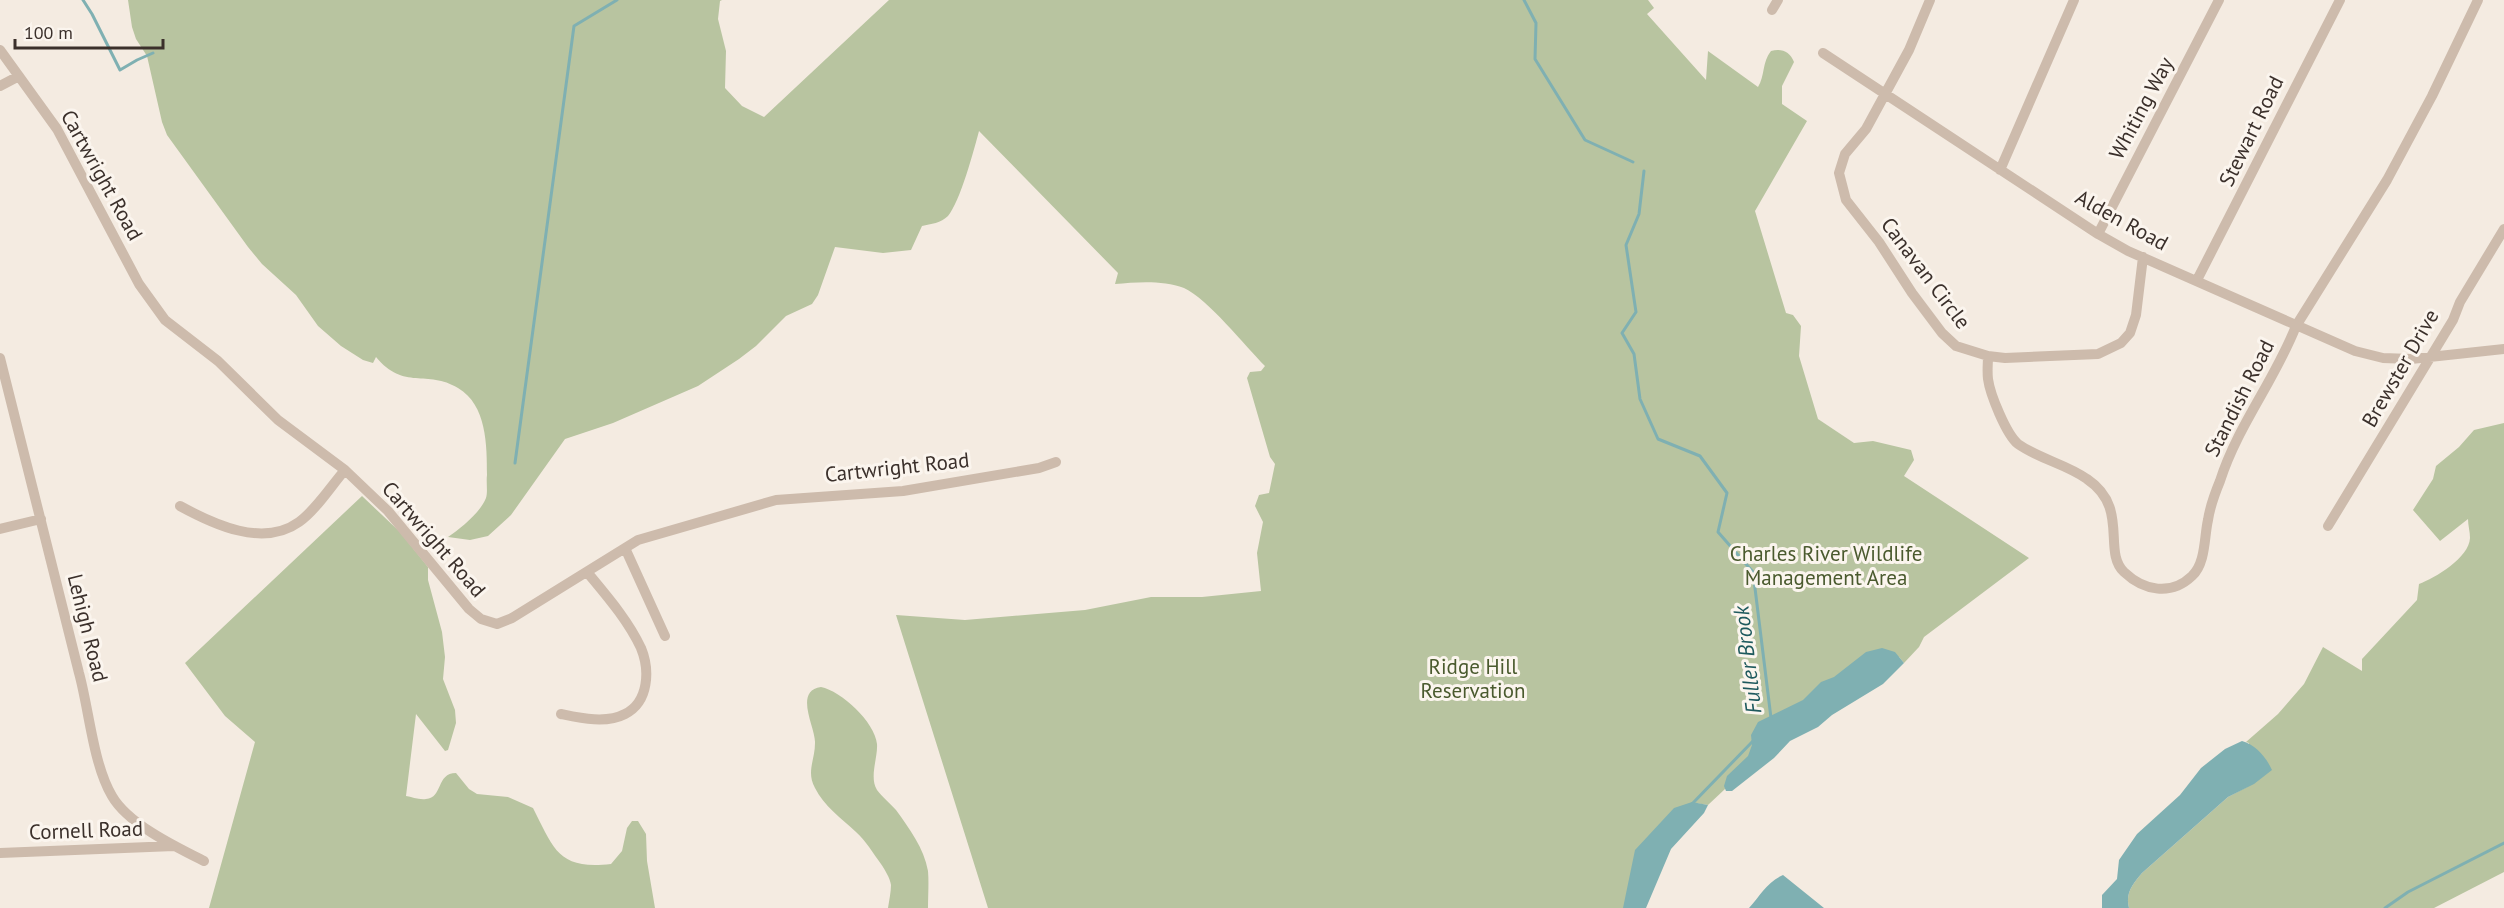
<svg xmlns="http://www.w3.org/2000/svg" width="2504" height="908" viewBox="0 0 2504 908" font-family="'PT Sans',sans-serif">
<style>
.green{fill:#b8c4a0}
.water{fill:#7fb0b2}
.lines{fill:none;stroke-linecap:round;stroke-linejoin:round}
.stream{stroke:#7fb0b2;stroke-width:3}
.street{stroke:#cdbbac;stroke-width:10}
.labels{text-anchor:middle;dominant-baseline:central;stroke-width:6;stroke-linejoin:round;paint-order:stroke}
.street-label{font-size:21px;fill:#3b302b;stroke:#fbf5ee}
.park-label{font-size:21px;fill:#4a5a2e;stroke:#fbf5ee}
.water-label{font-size:22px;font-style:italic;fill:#1f5a5e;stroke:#fbf5ee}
</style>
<rect width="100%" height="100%" fill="#f4ebe1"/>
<path class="green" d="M128,0H722L720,1L718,19L726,51L725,88L742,106L764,117L889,0H1648L1654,8L1647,14L1706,80L1708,51L1758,87C1765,76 1762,62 1771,51C1782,48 1790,52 1794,62L1782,86V104L1807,121L1755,211L1786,313L1793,315L1801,326L1799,356L1818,419L1854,443L1873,441L1911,450L1914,460L1904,476L2029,558L1924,637L1919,647L1904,663L1899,657L1725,789L1708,805L1695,803L1639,908H988L896,615L965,620L1085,610L1151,597H1202L1261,591L1257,553L1263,522L1255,506L1259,495L1269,493L1275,464L1270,457L1247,378L1250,372L1261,371L1265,366C1245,346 1208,299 1184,288C1163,280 1137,282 1115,284L1118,273L979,131C974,150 960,202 948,216C941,223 931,224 922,226L911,250L883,253L835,247L818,295L812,304L786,316L756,346L739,359L698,386L613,423L565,439L511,515L488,536L470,540L448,537C461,528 480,513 486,498C488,492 486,482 487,475C487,446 487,405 458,388C427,369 404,391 376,357L373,363L363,360L341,346L318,326L296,295L262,264L248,247L167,135L162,122L147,56L136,39L132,27Z
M2504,423V872L2434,908H2129C2125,893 2133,884 2142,873L2228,797L2247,787L2249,743L2246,742L2278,714L2304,684L2323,647L2362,671V659L2417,600L2419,584C2435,578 2469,558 2470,538C2470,532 2468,525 2468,519L2440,541L2413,510L2433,479L2436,466L2459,447L2474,430Z
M362,496L400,532L428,567V580L442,632L445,657L443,679L455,710L456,723L448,750L445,751L416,714L406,796C412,797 419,800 426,799C443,798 436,773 456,773L469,789L477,794L508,797L533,808C554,849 558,870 611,864L622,851L627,828L632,821H638L646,834L647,861L655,908H209L255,742L225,716L185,663Z
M821,687C841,691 875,722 877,744C878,758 869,777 877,790C882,797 890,803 896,810C909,828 924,848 928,871C929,883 928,896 928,908H888C889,901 891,892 891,885C890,878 885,870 881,864C873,853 866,841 856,832C841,818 824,806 815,788C806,772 815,760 815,743C816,728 793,691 821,687Z"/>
<path class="water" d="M1882,648L1895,652L1904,663L1883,684L1832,715L1818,727L1790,741L1774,758L1732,791H1726L1724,786L1727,776L1748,756L1752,745L1751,735L1758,722L1803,700L1821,682L1834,677L1866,652Z
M2242,741C2256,745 2266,757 2272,770L2254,784L2228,797L2142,873C2133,884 2125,893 2129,908H2102V895L2117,879L2119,860L2137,834L2180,795L2201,768L2225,749Z
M1692,802L1708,805L1704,813L1671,849L1646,908H1623L1635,850L1674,808Z
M1783,875L1824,908H1749C1760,896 1767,882 1783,875Z"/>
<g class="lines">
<path class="stream" d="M83,0L92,14L120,70L137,60L153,53
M1524,0L1536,23L1535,59L1585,140L1633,162
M1644,171L1639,214L1626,245L1636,312L1622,333L1634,354L1640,399L1658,439L1700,456L1727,493L1718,532L1753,572L1771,718
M515,463L574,26L617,0
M1691,805L1753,741
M2385,908L2408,892L2504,843"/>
<path class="street" d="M1930,0L1909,50L1866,129L1845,154L1839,173L1846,200L1879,242L1912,293L1942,333L1956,346L1988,356L2005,358L2098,354L2121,343L2130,333L2136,315L2143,257
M1772,10L1778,0
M0,50L57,129L139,284L165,320L218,361L278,420L345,470L388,511L469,609L481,619L497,624L512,618L638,540L776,500L903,491L1039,468L1056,462
M1823,53L2098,234L2128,251L2355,351L2383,358L2411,359L2504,349
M0,86L19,76
M2000,170L2074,0
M2098,234L2219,0
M2197,280L2340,0
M1988,356C1988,363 1987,371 1988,379C1990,394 2006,434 2018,444C2039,459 2066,464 2087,479C2130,508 2102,551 2124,572C2144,591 2171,596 2192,576C2206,563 2204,537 2208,520C2210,507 2215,493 2220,481C2238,425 2275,380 2296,326L2387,180L2432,96L2478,0
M0,358C27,463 53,568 79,673C89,709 93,764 112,796C128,824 176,847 204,861
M180,506C213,524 263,548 299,522C316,510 331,486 345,470
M2328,526L2453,320L2460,302L2504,229
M0,529L41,519
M625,548L665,636
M561,714C580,718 606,724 625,714C649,702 650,670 641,648C628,620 606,595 587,572
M0,853L174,846"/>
</g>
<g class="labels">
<g class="street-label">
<text transform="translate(2141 108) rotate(-62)">Whiting Way</text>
<text transform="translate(2251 131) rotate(-64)">Stewart Road</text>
<text transform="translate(102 175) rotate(61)">Cartwright Road</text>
<text transform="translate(2122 220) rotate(29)">Alden Road</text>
<text transform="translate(1926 273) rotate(53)">Canavan Circle</text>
<text transform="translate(2400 368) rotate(-60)">Brewster Drive</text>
<text transform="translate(2239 398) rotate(-63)">Standish Road</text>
<text transform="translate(897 467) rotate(-6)">Cartwright Road</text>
<text transform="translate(434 539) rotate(49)">Cartwright Road</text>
<text transform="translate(88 628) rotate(76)">Lehigh Road</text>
<text transform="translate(86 830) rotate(-2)">Cornell Road</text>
</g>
<g class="park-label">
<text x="1826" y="553">Charles River Wildlife<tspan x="1826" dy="24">Management Area</tspan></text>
<text x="1473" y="666">Ridge Hill<tspan x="1473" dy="24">Reservation</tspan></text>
</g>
<g class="water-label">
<text transform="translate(1747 660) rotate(-97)">Fuller Brook</text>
</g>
</g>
<path d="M15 39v9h148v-9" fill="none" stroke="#3b302b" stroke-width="3"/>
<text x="24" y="39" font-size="18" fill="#3b302b" stroke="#fbf5ee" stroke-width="4.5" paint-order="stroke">100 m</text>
</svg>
